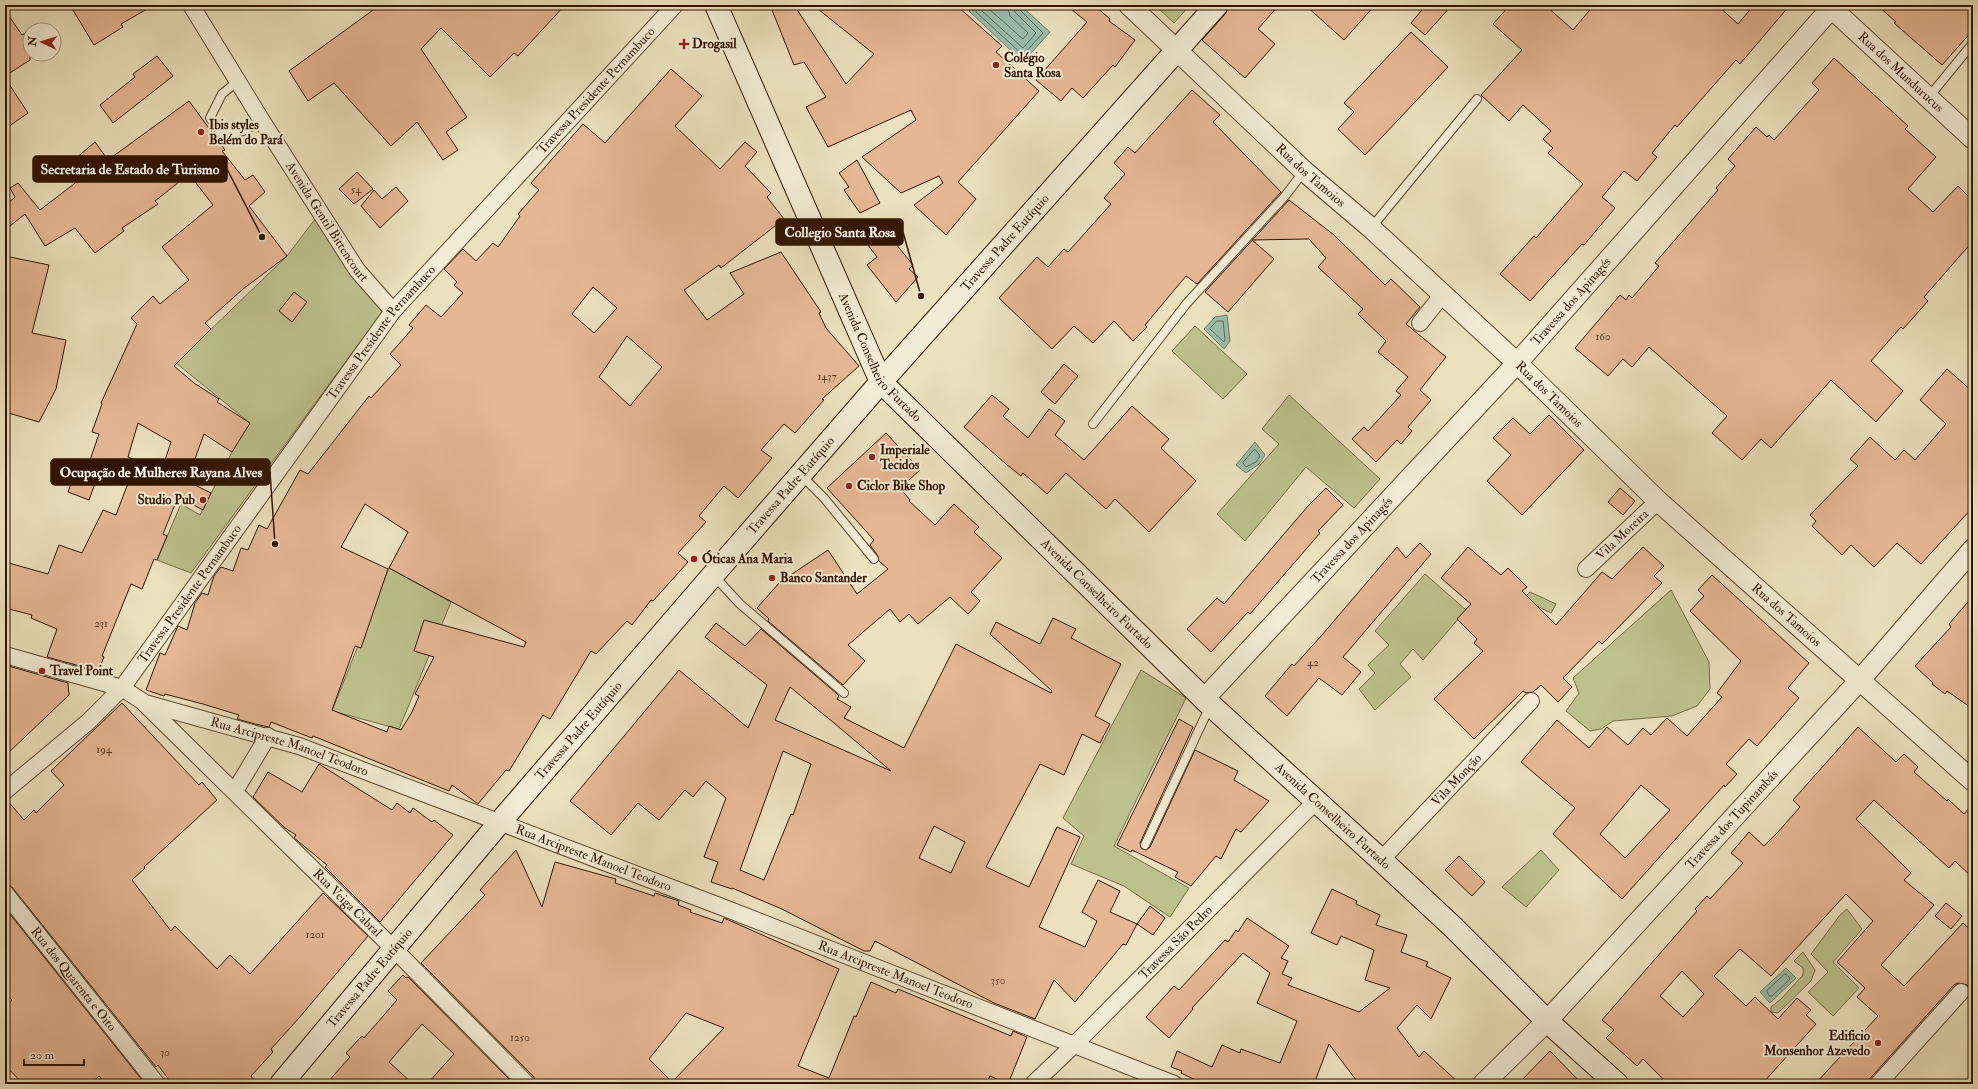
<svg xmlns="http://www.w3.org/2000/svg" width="1978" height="1089" viewBox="0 0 1978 1089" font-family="'IM FELL Double Pica',serif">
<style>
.green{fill:#bdc18d;stroke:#776a46}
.water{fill:#99beac;stroke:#6f7a67}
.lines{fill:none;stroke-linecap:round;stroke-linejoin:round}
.shore{stroke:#656956;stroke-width:1}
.building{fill:#e6b795;stroke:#311400;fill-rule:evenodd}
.service-casing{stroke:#60472f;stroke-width:10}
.minor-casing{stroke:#60472f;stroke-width:18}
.tertiary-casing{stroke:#60472f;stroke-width:22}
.secondary-casing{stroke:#311400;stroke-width:24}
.service{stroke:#f2ecd4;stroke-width:8}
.minor{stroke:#f2ecd4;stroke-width:16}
.tertiary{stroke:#f2ecd4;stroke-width:20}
.secondary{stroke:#f2ecd4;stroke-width:22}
.poi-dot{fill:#8f2418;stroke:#f2ecd4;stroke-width:1.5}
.labels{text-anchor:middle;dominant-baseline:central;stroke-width:4;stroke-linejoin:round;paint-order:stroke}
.number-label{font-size:11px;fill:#5e3d25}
.poi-label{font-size:13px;font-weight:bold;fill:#311400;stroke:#f2ecd4;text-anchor:start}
.street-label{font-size:13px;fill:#311400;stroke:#f2ecd4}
.leader{fill:none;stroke:#311400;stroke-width:1.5}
.callout-dot{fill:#311400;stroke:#f2ecd4;stroke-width:1.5}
.callout{fill:#311400;stroke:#311400;stroke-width:1.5}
.callout-label{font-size:14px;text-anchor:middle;font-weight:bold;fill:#fff}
</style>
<rect width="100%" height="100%" fill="#ebe1bd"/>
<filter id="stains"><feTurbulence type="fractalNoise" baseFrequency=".005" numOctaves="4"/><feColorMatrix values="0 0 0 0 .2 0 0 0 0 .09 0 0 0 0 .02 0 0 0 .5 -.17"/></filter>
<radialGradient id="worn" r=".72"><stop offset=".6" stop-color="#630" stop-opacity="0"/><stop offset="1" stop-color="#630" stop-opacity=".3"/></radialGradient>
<path class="green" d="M1155,5H1190L1174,23Z
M319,214L382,312L191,573L157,560L181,504L200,515L232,452L250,423L176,363L287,256Z
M1195,326L1247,374L1223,399L1172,351Z
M1289,395L1380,479L1354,508L1306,467L1245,541L1217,514L1279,444L1262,429Z
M389,568L451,602L399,729L332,711Z
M1425,574L1466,610L1423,660L1413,649L1400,664L1411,677L1375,710L1359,689L1375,673L1368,665L1389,645L1375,631Z
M1671,590L1709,662L1710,689L1697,706L1672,716L1613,721L1601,729L1590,731L1566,711L1579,693L1573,678Z
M1530,592L1556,604L1551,613L1535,605L1519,603Z
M1141,670L1186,698L1114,846L1189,888L1170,917L1124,886L1071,864L1084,836L1063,818Z
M1541,850L1559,870L1526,907L1502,887Z
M1847,909L1862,929L1833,962L1859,988L1833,1016L1808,992L1828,972L1811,954L1840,915Z
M1803,952L1815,970L1811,981L1778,1013L1771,1012V1007L1781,999L1803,975V968L1794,961Z"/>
<path class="water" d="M975,5H1020L1050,32L1023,62L969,11Z
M1227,315L1230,341L1224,349L1204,329L1215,317Z
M1255,442L1265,455L1259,464L1246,473L1236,465Z
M1786,968L1796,978L1770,1003L1760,992Z"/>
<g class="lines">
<path class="shore" d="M977,5L976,12L1023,55L1043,33L1019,9L1018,5
M982,5V11L1023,48L1036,33L1015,12L1013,5
M988,5L989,9L1023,39L1028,33L1010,16L1007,5
M1217,321H1223L1225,339L1224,342L1210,329Z
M1254,450H1256L1260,456L1256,462L1246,467L1243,463Z
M1785,974L1789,977L1790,979L1772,996H1769L1767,991Z"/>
</g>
<path class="building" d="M70,5H154L121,24L123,27L94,45Z
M380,5H565L518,56L514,53L490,77L441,28L421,49L467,117L446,132L458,150L443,160L417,122L391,146L334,83L308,101L289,71Z
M770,5H794L846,84L874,54L813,5H956L1002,46L996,52L1039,91L958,182L976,199L946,235L914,205L943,183L939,176L901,193L862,157L916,120L911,110L828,147L806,107L826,97L804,62L794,65Z
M1066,5H1094L1110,19L1109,21L1135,40L1115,67L1113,65L1083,98L1072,88L1061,101L1036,80L1087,22Z
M1229,5H1279L1258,29L1275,44L1245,78L1202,40L1226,13Z
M1305,5H1375L1344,40Z
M1426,5H1452L1425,35L1411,23Z
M1510,5H1545L1573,30L1594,5H1717L1738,24L1754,5H1790L1740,64L1736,60L1677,127L1675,125L1652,153L1657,157L1637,181L1624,171L1602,197L1615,208L1584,245L1582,244L1530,301L1500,274L1534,236L1536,238L1583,184L1548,153L1553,148L1543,139L1551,131L1523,105L1509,121L1481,95L1522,50L1493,24Z
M1877,5H1973V30L1942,65L1894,23L1896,22Z
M5,10L22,35L30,30V60L5,76Z
M1411,32L1448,67L1365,155L1338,129L1354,112L1344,103Z
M157,56L173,76L113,123L100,105L135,77L133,74Z
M1834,58L1908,126L1905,129L1936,157L1908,189L1933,212L1958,186L1973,201V241L1924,297L1928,301L1903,329L1901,327L1871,361L1903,391L1876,422L1831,380L1771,448L1761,439L1742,460L1712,433L1727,416L1649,347L1632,367L1623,359L1608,376L1575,348L1620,295L1626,300L1629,295L1632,298L1659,266L1655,263L1718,190L1716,188L1735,166L1728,159L1756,127L1767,137L1769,135L1774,140L1819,90L1812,83Z
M671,69L702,96L675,126L720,169L745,142L757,152L745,166L771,193L767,197L784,219L721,268L719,265L684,290L707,320L744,294L730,273L781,252L821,312L819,313L826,328L859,366L822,399L824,400L795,433L784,424L761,450L772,458L738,498L724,486L699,516L706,522L678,553L688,562L653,601L651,600L632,625L627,621L596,654L591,651L550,719L543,715L509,771L506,770L478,804L452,785L449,791L313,736L312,738L271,722L269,727L255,724L237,719L239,715L203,704L165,694L164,696L146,690L160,653L165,655L178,626L187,630L195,603L202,593L208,595L214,576L221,567L233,571L241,548L248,550L259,525L267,529L300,470L308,474L369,396L371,398L401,365L390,354L413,328L409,325L426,305L441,317L463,293L454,285L457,282L444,269L463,249L476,261L493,243L498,247L520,216L518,214L539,190L531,183L583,124L605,143ZM593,287L617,308L594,333L572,314ZM627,336L662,367L630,406L599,377ZM365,504L408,532L389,568L526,642L524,647L424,620L414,651L434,657L415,694L419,696L412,712L401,730L389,726L387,732L332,710L355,646L361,648L388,569L341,547Z
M5,78L28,113L5,129Z
M1192,90L1220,115L1213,122L1281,192L1197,284L1186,276L1145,325L1147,327L1133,341L1114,321L1093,343L1074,326L1052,349L999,298L1037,257L1048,267L1064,249L1068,252L1111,204L1104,198L1125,174L1114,163L1128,147L1135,153Z
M189,101L225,150L222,151L245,180L253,175L265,192L249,206L287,256L243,289L205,323L211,329L174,366L194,383L219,399L217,402L250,423L232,452L204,434L187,481L211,493L203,510L178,497L163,534L167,536L157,560L154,559L142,589L131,584L102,656L104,657L98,671L47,657L57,629L31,618L32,615L5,608V562L48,574L59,545L82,553L103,510L116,515L130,478L90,460L99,434L92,432L102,404L101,403L137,324L131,318L153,296L160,304L189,280L162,247L213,205L189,174L155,201L158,204L122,228L124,231L95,253L75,228L45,246L25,214L5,230V206L15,197L10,188L18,183L40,210L87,174L75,159L95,142L108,160ZM138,423L171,442L161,472L128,457Z
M857,160L880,203L860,213L844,190L849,187L839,173Z
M357,172L373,189L354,204L339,189Z
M396,187L408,201L380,228L361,206L374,190L382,199Z
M1289,200L1334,235L1385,285L1391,279L1420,307L1406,324L1446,357L1420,390L1431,400L1408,427L1412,431L1401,444L1397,440L1376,462L1352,439L1364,427L1368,431L1401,395L1396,391L1408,377L1378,352L1386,341L1358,314L1363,309L1318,267L1326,258L1309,239L1252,240L1274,259L1228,312L1205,292Z
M883,228L913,265L909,269L918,277L896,302L867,265L877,257L865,241Z
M5,256L49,265L32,333L66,340L56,389L39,422L5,412Z
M294,292L307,302L292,322L279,311Z
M1064,364L1078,376L1055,404L1041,392Z
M1947,369L1973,392V507L1921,564L1897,543L1874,567L1851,545L1842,555L1812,526L1816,521L1810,515L1858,466L1850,459L1870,437L1895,460L1904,450L1915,460L1946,424L1920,400Z
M992,395L1009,409L1003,416L1028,438L1049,409L1065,421L1055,435L1084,460L1132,406L1169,439L1161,448L1196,481L1149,532L1115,499L1106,509L1066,473L1047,494L1023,473L1021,476L1006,464L964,427Z
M1549,415L1584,450L1522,515L1487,481L1511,455L1493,438L1513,418L1530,434Z
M886,433L920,470L900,488L910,500L909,501L935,525L954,504L979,527L974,532L1002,558L971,592L980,601L968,614L950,597L918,624L909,614L900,622L890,609L848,645L865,661L843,685L768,621L769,619L757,608L780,582L828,550L857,594L888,569L879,561L878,556L870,545L874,540L827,488Z
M79,462L100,470L89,500L68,492Z
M1326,488L1343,505L1318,531L1320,533L1250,614L1248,612L1211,652L1187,629L1217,598L1224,604L1308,506Z
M1620,488L1635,501L1623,515L1608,502Z
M1420,543L1431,554L1343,657L1361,672L1342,695L1319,678L1287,716L1265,696L1292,664L1294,666L1322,635L1397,547L1406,558Z
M1468,547L1501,575L1508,568L1527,587L1522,591L1556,625L1602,572L1612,579L1643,547L1664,566L1654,576L1662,583L1602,644L1599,641L1563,678L1572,687L1558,702L1541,685L1533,692L1526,693L1523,691L1474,739L1434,699L1483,651L1474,643L1477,639L1457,619L1471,604L1441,578Z
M1712,575L1809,663L1788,688L1799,698L1757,746L1749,739L1726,764L1737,774L1725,787L1724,785L1622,899L1553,834L1575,808L1521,762L1557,720L1589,748L1607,727L1628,745L1643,728L1651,735L1667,718L1687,736L1722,697L1717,693L1741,661L1690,611L1704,596L1698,590ZM1641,785L1670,810L1625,858L1600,834Z
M1973,596V709L1947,691L1945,694L1932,684L1933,683L1915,666L1951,627L1949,624Z
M1053,618L1076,629L1071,638L1121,664L1095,716L1110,724L1100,743L1082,734L1064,775L1040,764L986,867L1029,887L1057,827L1080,837L1039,927L1085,947L1097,921L1082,912L1098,880L1120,891L1110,912L1137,924L1126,945L1123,944L1075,1002L1054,980L1035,1019L994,1003L875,941L870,951H864L782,909L732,888V889L711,882L718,862L704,857L726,798L706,781L693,797L685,790L659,820L638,803L611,835L570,801L679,670L748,728L767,685L705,637L716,623L745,646L761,629L836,693L839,696L837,699L851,707L844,718L904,748L956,644L1051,693L1052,691L990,634L996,622L1040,644ZM790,687L834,723L891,771L775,720ZM783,751L811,764L793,815L791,814L764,880L740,870ZM934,826L965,842L951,873L919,858Z
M5,665L68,683L69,695L5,756Z
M122,703L199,785L202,782L217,800L144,867L145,868L132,880L171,931L175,926L217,969L230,955L250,974L323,893L368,936L299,1018L271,1049L273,1052L251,1076L257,1084H172L158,1065L156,1067L12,887L5,884V800H7L24,820L34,810L36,813L64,785L51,771Z
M1179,719L1193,727L1140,843L1141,848L1146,850L1150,847L1195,750L1238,771L1234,780L1269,801L1241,832L1236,829L1221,859L1216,856L1191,886L1175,877L1178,872L1132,850L1131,852L1117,845Z
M1858,727L1896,762L1904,754L1918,767L1914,772L1947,801L1948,799L1964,814L1973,804V878L1955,861L1949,868L1874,800L1856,819L1911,873L1904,880L1934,905L1881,965L1904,986L1963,923L1973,932V996L1967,985L1958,983L1954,985L1865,1084H1815L1878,1016L1857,997L1865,988L1837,962L1873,921L1846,894L1771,976L1740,949L1714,976L1746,1006L1755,997L1778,1019L1797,998L1811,1010L1806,1015L1816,1024L1762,1084H1668L1643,1059L1637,1066L1606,1038L1614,1030L1602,1020L1697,911L1695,909L1707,896L1710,899L1743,863L1731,853L1749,832L1764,846L1778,832L1800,807L1793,800ZM1682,971L1704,994L1683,1017L1660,996Z
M319,764L392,810L397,803L410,813L413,808L432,822L434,820L453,835L380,922L325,867L327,865L299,842L294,838L296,835L285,828L253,797L268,772L302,792Z
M516,850L542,907L555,862L616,879L615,883L654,896L655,893L679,901L678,905L691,910L690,912L722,923L724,918L839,969L798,1066L829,1078L854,1016L856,1017L871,982L896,993L898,989L1011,1036L1013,1031L1027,1037L1008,1084L990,1076L986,1084H536L534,1077L421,963L485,895L480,890ZM686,1013L724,1028L672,1082L649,1059Z
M1459,856L1485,882L1472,896L1445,870Z
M1332,889L1357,901L1356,904L1380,915L1376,925L1407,935L1401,952L1428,962L1426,966L1451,978L1431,1019L1417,1005L1397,1028L1419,1057L1424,1051L1460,1084H1359L1329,1044L1314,1084H1204L1181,1073L1182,1071L1171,1067L1177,1051L1212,1067L1222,1045L1240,1053L1241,1049L1280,1063L1297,1021L1257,1003L1270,973L1243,953L1192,1008L1193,1009L1169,1038L1146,1017L1174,986L1179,990L1225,940L1228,942L1236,930L1238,932L1247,918L1289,946L1281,958L1288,961L1282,974L1292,978L1288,985L1359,1012L1390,988L1365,980L1374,950L1341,936L1337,945L1311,933Z
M1946,903L1962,916L1951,929L1935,916Z
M1150,906L1165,918L1153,935L1137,924Z
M5,908L142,1080L137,1084H106L99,1076L90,1084H23L5,1065V1008L12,1000L5,993Z
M403,975L406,978L408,977L514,1084H427L454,1054L422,1024L389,1062L413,1084H326L350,1057L346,1053L362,1036L364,1038L397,1000L388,991Z
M1550,1051L1582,1084H1518Z"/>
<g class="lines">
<g class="service-casing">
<path id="service" d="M238,81L222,94L210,118L223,135L243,131L262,121
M1928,98L1973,43
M1371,228L1477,99
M1093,424L1187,303L1285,196L1304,171
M801,475L824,498L874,559
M714,576L740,604L844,693
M1145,845L1210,706"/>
</g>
<g class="minor-casing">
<g id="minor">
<path id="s1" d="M191,5L262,121L357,270L393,311"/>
<path d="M1420,323L1443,294"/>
<path id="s2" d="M1586,569L1658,501"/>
<path id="s3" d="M5,655L122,688L145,703L299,746L722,907L1174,1084"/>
<path id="s4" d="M145,704L394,949L527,1084"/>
<path id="s5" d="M5,791L88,722L122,688L393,311L675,5"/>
<path d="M235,791L268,736"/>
<path id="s6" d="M1381,860L1531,701"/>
<path id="s7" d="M5,893L157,1084"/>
<path id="s8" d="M1033,1084L1075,1044L1317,800"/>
<path d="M1878,1084L1961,992"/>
</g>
</g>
<g class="tertiary-casing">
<g id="tertiary">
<path id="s9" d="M1129,5L1304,171L1371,228L1517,363L1658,501L1973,781"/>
<path id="s10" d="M1828,5L1973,139"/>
<path id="s11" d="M1204,699L1517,363L1834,5"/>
<path id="s12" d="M1483,1084L1547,1021L1859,681L1973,549"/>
</g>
</g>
<g class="secondary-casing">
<g id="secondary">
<path id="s13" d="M716,5L881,382L1204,699L1381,860L1453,927L1547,1021L1617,1084"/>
<path id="s14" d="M281,1084L500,822L713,575L881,382L1217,5"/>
</g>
</g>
<use href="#service" class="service"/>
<use href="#minor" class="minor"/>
<use href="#tertiary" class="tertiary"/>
<use href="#secondary" class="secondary"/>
</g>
<g class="poi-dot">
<path d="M682 38h4v4h4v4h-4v4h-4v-4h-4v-4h4z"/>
<circle cx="996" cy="65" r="4"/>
<circle cx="201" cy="132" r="4"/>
<circle cx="872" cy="457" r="4"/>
<circle cx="849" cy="486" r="4"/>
<circle cx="203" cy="500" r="4"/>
<circle cx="694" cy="559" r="4"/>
<circle cx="772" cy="578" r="4"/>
<circle cx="42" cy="671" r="4"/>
<circle cx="1878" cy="1043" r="4"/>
</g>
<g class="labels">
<g class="number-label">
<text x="356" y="189">54</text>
<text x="1603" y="336">160</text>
<text x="827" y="376">1437</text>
<text x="101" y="623">231</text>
<text x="1313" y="662">42</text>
<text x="104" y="749">194</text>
<text x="315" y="934">1201</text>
<text x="998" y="980">350</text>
<text x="520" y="1037">1250</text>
<text x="165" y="1052">30</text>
</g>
<g class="poi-label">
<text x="692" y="44">Drogasil</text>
<text x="1004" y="58">Colégio<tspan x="1004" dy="15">Santa Rosa</tspan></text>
<text x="209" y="125">Ibis styles<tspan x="209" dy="15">Belém do Pará</tspan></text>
<text x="880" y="450">Imperiale<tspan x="880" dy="15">Tecidos</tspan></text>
<text x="857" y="486">Ciclor Bike Shop</text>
<text x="195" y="500" text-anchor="end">Studio Pub</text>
<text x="702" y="559">Óticas Ana Maria</text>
<text x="780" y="578">Banco Santander</text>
<text x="50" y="671">Travel Point</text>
<text x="1870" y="1036" text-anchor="end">Edificio<tspan x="1870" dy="15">Monsenhor Azevedo</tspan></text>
</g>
<g class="street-label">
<text stroke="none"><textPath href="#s10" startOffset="99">Rua dos Mundurucus</textPath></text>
<text stroke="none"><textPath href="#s5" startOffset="920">Travessa Presidente Pernambuco</textPath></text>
<text stroke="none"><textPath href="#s9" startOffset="249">Rua dos Tamoios</textPath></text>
<text stroke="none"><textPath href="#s1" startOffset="256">Avenida Gentil Bittencourt</textPath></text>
<text stroke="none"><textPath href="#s14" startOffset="1110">Travessa Padre Eutíquio</textPath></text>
<text stroke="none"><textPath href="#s11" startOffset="541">Travessa dos Apinagés</textPath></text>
<text stroke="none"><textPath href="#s5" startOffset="596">Travessa Presidente Pernambuco</textPath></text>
<text stroke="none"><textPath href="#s13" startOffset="390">Avenida Conselheiro Furtado</textPath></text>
<text stroke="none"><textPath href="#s9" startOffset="573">Rua dos Tamoios</textPath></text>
<text stroke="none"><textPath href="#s14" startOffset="786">Travessa Padre Eutíquio</textPath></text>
<text stroke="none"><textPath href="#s2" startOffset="50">Vila Moreira</textPath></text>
<text stroke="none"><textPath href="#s11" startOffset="217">Travessa dos Apinagés</textPath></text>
<text stroke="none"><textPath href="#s5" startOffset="272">Travessa Presidente Pernambuco</textPath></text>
<text stroke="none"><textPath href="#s13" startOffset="714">Avenida Conselheiro Furtado</textPath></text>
<text stroke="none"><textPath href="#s9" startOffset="897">Rua dos Tamoios</textPath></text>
<text stroke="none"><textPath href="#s14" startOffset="462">Travessa Padre Eutíquio</textPath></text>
<text stroke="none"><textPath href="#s3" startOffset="300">Rua Arcipreste Manoel Teodoro</textPath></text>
<text stroke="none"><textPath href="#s6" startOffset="110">Vila Monção</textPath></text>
<text stroke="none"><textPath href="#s13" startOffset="1038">Avenida Conselheiro Furtado</textPath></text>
<text stroke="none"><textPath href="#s12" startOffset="363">Travessa dos Tupinambás</textPath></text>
<text stroke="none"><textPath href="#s3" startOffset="624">Rua Arcipreste Manoel Teodoro</textPath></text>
<text stroke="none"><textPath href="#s4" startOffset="284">Rua Veiga Cabral</textPath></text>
<text stroke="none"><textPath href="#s8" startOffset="201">Travessa São Pedro</textPath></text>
<text stroke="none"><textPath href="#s3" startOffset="948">Rua Arcipreste Manoel Teodoro</textPath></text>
<text stroke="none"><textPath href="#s14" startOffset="138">Travessa Padre Eutíquio</textPath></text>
<text stroke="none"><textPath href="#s7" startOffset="110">Rua dos Quarenta e Oito</textPath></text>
</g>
</g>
<path class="leader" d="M262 237L227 169M921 296L903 232M275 544L270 472"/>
<g class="callout-dot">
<circle cx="262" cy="237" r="4"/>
<circle cx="921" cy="296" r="4"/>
<circle cx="275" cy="544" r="4"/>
</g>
<g class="callout">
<rect x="33" y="156" width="194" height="26" rx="4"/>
<rect x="776" y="219" width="127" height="26" rx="4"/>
<rect x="51" y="459" width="219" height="26" rx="4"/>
</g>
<g class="callout-label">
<text x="130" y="174">Secretaria de Estado de Turismo</text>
<text x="840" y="237">Collegio Santa Rosa</text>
<text x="161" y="477">Ocupação de Mulheres Rayana Alves</text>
</g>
<rect width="1978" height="1089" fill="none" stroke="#ebe1bd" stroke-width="20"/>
<rect x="6" y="6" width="1966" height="1077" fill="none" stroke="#311400" stroke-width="2"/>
<rect x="10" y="10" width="1958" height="1069" fill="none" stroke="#311400"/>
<g transform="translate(42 42) rotate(274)"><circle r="19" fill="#f2ecd4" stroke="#a5967f"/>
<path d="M0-3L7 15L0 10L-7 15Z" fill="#8f2418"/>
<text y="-6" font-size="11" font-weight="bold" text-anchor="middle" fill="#311400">N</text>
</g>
<path d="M24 1059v6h60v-6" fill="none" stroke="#311400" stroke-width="2"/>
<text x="30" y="1059" font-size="12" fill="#311400" stroke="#f2ecd4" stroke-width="3" paint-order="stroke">20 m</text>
<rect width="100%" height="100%" filter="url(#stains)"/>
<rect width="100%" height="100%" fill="url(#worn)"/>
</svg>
